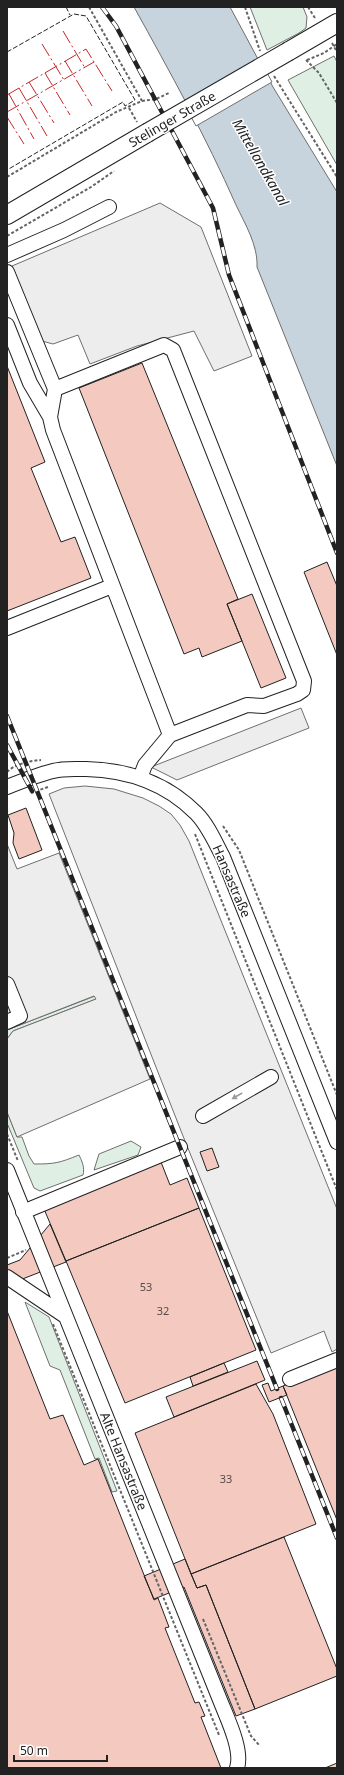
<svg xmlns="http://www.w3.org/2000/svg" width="344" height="1775" viewBox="0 0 344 1775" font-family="'Noto Sans',sans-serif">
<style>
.green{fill:#e0efe3;stroke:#6f6f6f}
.parking{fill:#ededed;stroke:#6f6f6f}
.water{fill:#c7d3dd;stroke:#6f6f6f}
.pier{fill:#fff;stroke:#6f6f6f}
.building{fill:#f3c9c0;stroke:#222}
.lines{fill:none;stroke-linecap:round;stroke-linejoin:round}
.minor-casing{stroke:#222;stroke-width:16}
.major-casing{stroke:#222;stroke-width:20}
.path{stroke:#646464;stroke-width:2;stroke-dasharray:3 2;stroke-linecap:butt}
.minor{stroke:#fff;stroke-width:14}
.major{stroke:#fff;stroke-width:18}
.rail-casing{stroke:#222;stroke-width:4.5}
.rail{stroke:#fff;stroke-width:3;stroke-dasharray:9;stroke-linecap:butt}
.major-bridge-casing{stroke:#222;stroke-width:20;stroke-linecap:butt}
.major-bridge{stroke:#fff;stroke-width:18}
.fence{stroke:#222;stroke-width:1;stroke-dasharray:5 2;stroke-linecap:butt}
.power{stroke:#c62828;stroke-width:1;stroke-dasharray:14 3 2 3;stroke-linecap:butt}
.oneway{fill:#9c9c9c}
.labels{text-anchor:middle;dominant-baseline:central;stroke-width:3;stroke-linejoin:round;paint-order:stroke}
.number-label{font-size:11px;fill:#564c4a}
.street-label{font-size:13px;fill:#222;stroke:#fff}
.water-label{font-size:14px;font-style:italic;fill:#222;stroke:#fff}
</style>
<rect width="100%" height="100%" fill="#fff"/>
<path class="green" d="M250,7H303L307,17L306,28L299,33L267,50Z
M334,56L337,62V165L288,80Z
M95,996L96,999L13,1031L7,1039V1030Z
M7,1112L17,1137H22L29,1156L34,1164C55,1164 59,1163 79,1155C82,1161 85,1168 83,1175L40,1191L34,1188L7,1123Z
M131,1141L141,1147L138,1155L94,1170L99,1154Z
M25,1302L49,1317L117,1491L112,1492L99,1458L95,1459L60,1370L50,1366Z"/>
<path class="parking" d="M160,203L201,227L252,356L214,371L194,331L137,346L90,364L78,335L53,344L42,341L12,266Z
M301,708L309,728L177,780L151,767Z
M85,786L114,789L143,798L159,806L171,814L180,825L189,841L337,1209V1349L332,1352L324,1331L271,1353L183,1136L49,794L64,788Z
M7,844L17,869L59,853L150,1079L17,1137L7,1112V1039L13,1031L96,999L94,996L7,1030Z"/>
<path class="water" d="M134,7H230L273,87L337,192V466L257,267C258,245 245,224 236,205C206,137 170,72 134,7Z"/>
<path class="pier" d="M259,58L272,82L196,126L183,102Z"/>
<path class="building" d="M142,363L238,599L227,604L242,641L202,657L199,648L184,654L79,388Z
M7,366L45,462L31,468L61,542L75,537L91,578L7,611Z
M327,562L337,586V655L304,572Z
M252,594L286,678L261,688L227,604Z
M26,808L42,850L19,859L13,843L14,833L8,815Z
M212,1148L219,1167L207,1171L200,1152Z
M161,1162L170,1185L187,1178L199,1208L66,1261L44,1209Z
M199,1208L256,1350L125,1403L66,1261Z
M50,1224L66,1262L7,1285V1265L20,1260Z
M7,1311L50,1419L63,1415L84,1465L98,1459L154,1600L158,1598L169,1627L165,1628L195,1703L199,1702L205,1716L201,1717L221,1768H7Z
M257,1361L265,1380L174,1417L166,1397Z
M224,1363L228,1372L193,1386L190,1377Z
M337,1364V1520L283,1386Z
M268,1383L271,1391L283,1386L287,1395L269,1402L262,1385Z
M256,1384L273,1414L316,1524L191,1574L135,1433Z
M284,1537L337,1669V1676L255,1709L206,1585L197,1588L191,1574Z
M185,1559L197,1588L206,1585L255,1709L236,1716L184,1587L154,1599L144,1576Z
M337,1763V1768H325Z"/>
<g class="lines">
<g class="minor-casing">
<path id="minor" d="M7,255L64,230L109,207
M7,272L55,389L50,417L53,430L170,735L145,765L140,778
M7,325L30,383L50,417
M55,389L164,345L173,350L304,681L303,690L297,694L264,706L247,705L170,735
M7,628L112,586
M7,787C22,781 37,775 53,771C63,768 75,769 86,769C128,770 166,783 196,813C208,825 215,842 223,857L337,1142
M7,984L20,1016L7,1022
M203,1116L271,1077
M7,1170L220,1700C227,1718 243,1750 237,1768
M23,1212L180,1147
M7,1277L65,1316
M290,1379L337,1360"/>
</g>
<g class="major-casing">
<path id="major" d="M289,51L337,23
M7,215L147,133"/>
</g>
<path class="path" d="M245,7L260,51
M308,7L315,18
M332,43L337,52
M306,60L319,73L337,103
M307,60L324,53L337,44
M274,76L337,177
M142,101L156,99L169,93
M129,108L137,122
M7,177L116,112L142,101L89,7
M7,236L91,187L114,171
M7,772C15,764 29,761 41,760
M31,793L48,787
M223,826L239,850L337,1095
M195,834L337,1190
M7,1134L18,1161
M7,1258L26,1250
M53,1324L219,1735
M203,1619L251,1736L260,1746"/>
<use href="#minor" class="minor"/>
<use href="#major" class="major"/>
<g class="rail-casing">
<path id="rail" d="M102,7L116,26L213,208L229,275L337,553
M7,716L277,1389
M7,745L32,791
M281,1398L337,1538"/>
</g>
<use href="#rail" class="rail"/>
<g class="major-bridge-casing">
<path id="major-bridge" d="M147,133L289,51"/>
</g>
<use href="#major-bridge" class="major-bridge"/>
<path class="fence" d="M66,7L70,15
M7,52L74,14L86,16L135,100L125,106L123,102L7,170"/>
<path class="power" d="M63,31L85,68
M42,44L64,80
M65,61L92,106
M45,73L70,115
M29,82L54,123
M19,88L47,136
M9,94L34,139
M7,95L86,49L112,91
M7,112L94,62
M7,117L24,144"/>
</g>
<defs><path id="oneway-solid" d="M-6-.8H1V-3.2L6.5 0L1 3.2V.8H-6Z"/></defs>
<use class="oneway" href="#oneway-solid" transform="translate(237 1096) rotate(150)"/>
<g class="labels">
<g class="number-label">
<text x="146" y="1286">53</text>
<text x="163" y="1310">32</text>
<text x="226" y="1478">33</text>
</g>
<g class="street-label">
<text transform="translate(172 119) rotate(-30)">Stelinger Straße</text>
<text transform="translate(232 881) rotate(67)">Hansastraße</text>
<text transform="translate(124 1461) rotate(68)">Alte Hansastraße</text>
</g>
<g class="water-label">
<text transform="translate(261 162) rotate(60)">Mittellandkanal</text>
</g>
</g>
<rect width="344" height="1775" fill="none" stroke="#222222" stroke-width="16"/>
<path d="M14 1755v6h93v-6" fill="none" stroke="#222222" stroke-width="2"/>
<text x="20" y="1755" font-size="12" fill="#222222" stroke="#ffffff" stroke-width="3" paint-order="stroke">50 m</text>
</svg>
